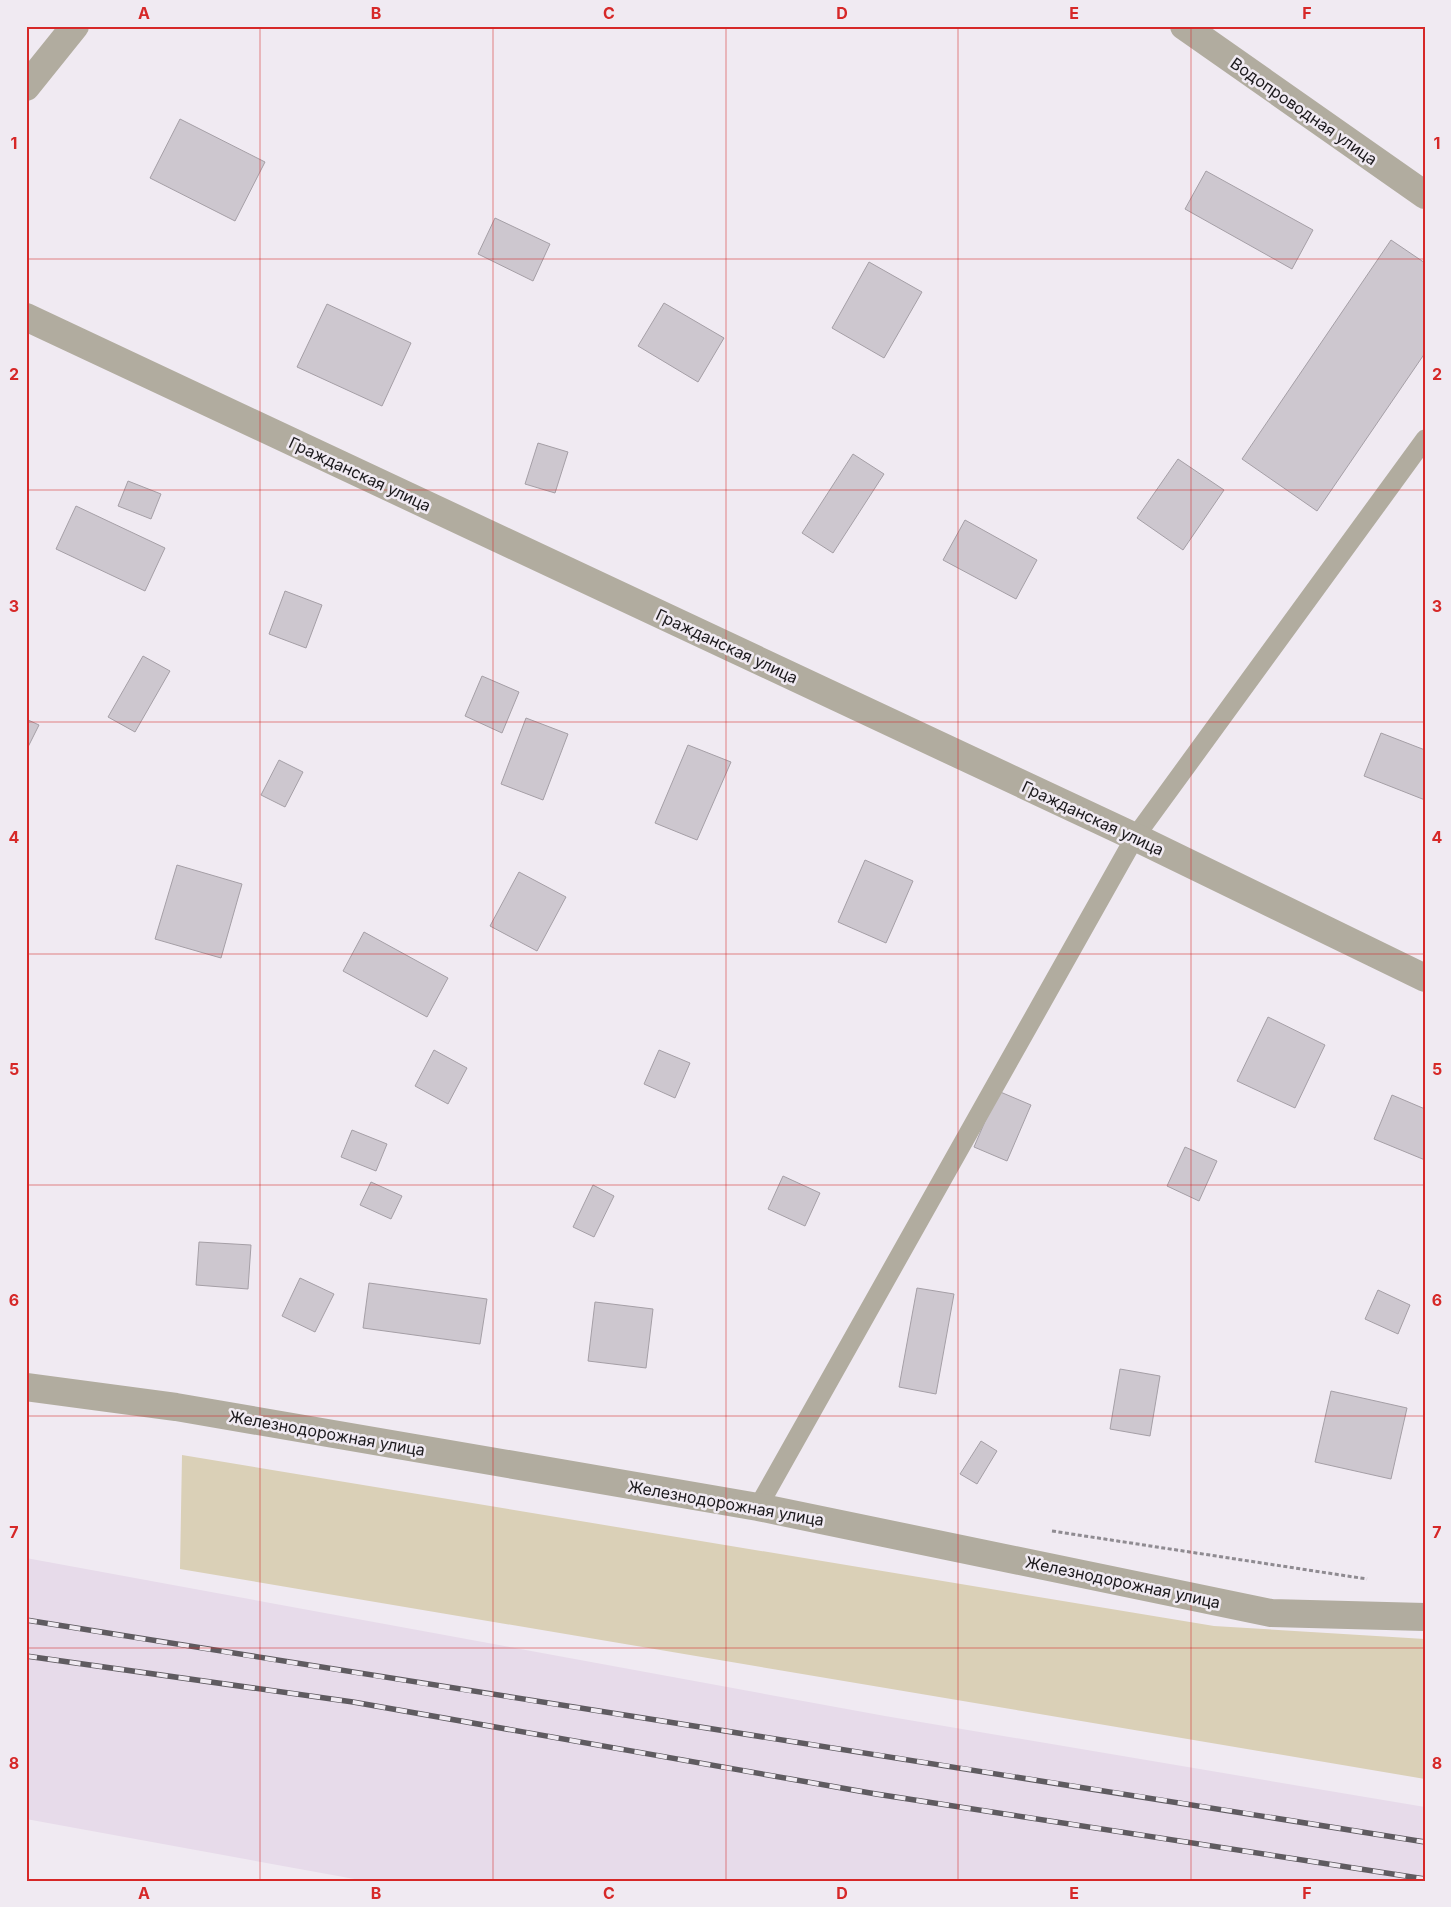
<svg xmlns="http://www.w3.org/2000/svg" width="1451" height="1907" viewBox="0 0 1451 1907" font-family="Inter,sans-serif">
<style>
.built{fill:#e7dbea}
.green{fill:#dad0b7}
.building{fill:#cdc7cf;stroke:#a59fa6}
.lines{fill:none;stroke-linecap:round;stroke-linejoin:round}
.path{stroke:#8f8b91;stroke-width:3;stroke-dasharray:4 2.5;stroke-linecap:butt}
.service{stroke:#b1ac9f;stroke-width:19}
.minor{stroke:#b1ac9f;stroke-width:28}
.tertiary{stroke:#b1ac9f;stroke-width:28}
.rail-casing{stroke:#5f5b60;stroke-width:5.5}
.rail{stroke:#f0eaf2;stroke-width:4;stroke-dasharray:11;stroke-linecap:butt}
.grid{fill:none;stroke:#d62828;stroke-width:1;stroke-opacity:0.55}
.labels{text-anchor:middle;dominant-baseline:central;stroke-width:5;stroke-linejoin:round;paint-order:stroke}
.street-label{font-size:16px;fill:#1b191c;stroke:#f0eaf2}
.neatline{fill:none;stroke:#d62828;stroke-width:2}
.grid-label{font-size:16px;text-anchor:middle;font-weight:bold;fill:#d62828}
</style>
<rect width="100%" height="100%" fill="#f0eaf2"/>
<path class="built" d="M26,1558L885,1716L1425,1807V1881L360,1880L26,1819Z"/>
<path class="green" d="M182,1455L1214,1626L1425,1639V1779L180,1569Z"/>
<path class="building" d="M180,119L265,162L235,221L150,178Z
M1206,171L1313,230L1292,269L1185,209Z
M495,218L550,244L533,281L478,254Z
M1391,240L1425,263V353L1317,511L1242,459Z
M869,262L922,292L884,358L832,328Z
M664,303L724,338L698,382L638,346Z
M327,304L411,343L382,406L297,367Z
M538,443L568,452L555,493L525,484Z
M853,454L884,474L833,553L802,533Z
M1178,459L1224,490L1183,550L1137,518Z
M128,481L161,494L151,519L118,506Z
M76,506L165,548L145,591L56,549Z
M965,520L1037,560L1016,599L943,560Z
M285,591L322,605L306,648L269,634Z
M143,656L170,671L135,732L108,717Z
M482,676L519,692L502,733L465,716Z
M526,718L568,734L543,800L501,784Z
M26,719L39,725L26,751Z
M1381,733L1425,750V800L1364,776Z
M688,745L731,762L697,840L655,823Z
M279,760L303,772L285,807L261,795Z
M865,860L913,881L886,943L838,922Z
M177,865L242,884L221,958L155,939Z
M519,872L566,897L537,951L490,926Z
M364,932L448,978L427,1017L343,971Z
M1268,1017L1325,1045L1295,1108L1237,1081Z
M434,1050L467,1068L448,1104L415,1086Z
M659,1050L690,1063L675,1098L644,1084Z
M998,1091L1031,1105L1007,1161L974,1147Z
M1392,1095L1425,1109V1160L1374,1139Z
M352,1130L387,1144L376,1171L341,1157Z
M1185,1147L1217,1161L1199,1201L1167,1186Z
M783,1176L820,1193L805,1226L768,1209Z
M371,1182L402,1196L391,1219L360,1205Z
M593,1185L614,1196L594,1237L573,1227Z
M199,1242L251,1245L248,1289L196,1285Z
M300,1278L334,1294L315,1332L282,1316Z
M369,1283L487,1299L480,1344L363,1328Z
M917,1288L954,1294L936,1394L899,1387Z
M1378,1290L1410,1305L1398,1334L1365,1319Z
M595,1302L653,1309L646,1368L588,1361Z
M1120,1369L1160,1376L1150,1436L1110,1429Z
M1331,1391L1407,1408L1391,1479L1315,1462Z
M981,1441L997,1451L977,1484L960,1474Z"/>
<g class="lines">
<path class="path" d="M1052,1531L1367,1579"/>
<path class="service" d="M758,1507L1135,837L1425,439"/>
<path class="minor" d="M1184,26L1425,195
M26,87L75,26
M26,1387L176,1407L758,1507L1271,1613L1425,1617"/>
<path class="tertiary" d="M26,317L1135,837L1425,978"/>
<g class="rail-casing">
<path id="rail" d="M26,1620C492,1695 959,1767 1425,1842
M26,1656L353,1702L876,1794L1425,1879"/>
</g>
<use href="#rail" class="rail"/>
</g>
<path class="grid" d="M260,26V1881M493,26V1881M726,26V1881M958,26V1881M1191,26V1881M26,259H1425M26,490H1425M26,722H1425M26,954H1425M26,1185H1425M26,1416H1425M26,1648H1425"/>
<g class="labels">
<g class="street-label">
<text transform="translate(1304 111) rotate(35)">Водопроводная улица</text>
<text transform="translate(360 474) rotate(25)">Гражданская улица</text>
<text transform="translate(727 646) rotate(25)">Гражданская улица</text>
<text transform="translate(1093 818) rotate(25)">Гражданская улица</text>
<text transform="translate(327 1433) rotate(10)">Железнодорожная улица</text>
<text transform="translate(726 1503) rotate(10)">Железнодорожная улица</text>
<text transform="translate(1123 1582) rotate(12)">Железнодорожная улица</text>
</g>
</g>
<rect width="1451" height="1907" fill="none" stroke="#f0eaf2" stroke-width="55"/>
<rect x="28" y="28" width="1396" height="1852" class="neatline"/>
<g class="grid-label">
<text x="144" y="19">A</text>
<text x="376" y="19">B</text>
<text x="609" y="19">C</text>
<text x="842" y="19">D</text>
<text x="1074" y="19">E</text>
<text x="1307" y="19">F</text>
<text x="14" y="149">1</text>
<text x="1437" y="149">1</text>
<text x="14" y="380">2</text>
<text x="1437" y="380">2</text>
<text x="14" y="612">3</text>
<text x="1437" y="612">3</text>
<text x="14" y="843">4</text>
<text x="1437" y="843">4</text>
<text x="14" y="1075">5</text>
<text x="1437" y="1075">5</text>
<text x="14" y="1306">6</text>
<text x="1437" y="1306">6</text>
<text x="14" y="1538">7</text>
<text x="1437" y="1538">7</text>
<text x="14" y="1769">8</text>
<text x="1437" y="1769">8</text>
<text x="144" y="1899">A</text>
<text x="376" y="1899">B</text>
<text x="609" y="1899">C</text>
<text x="842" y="1899">D</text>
<text x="1074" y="1899">E</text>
<text x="1307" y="1899">F</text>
</g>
</svg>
